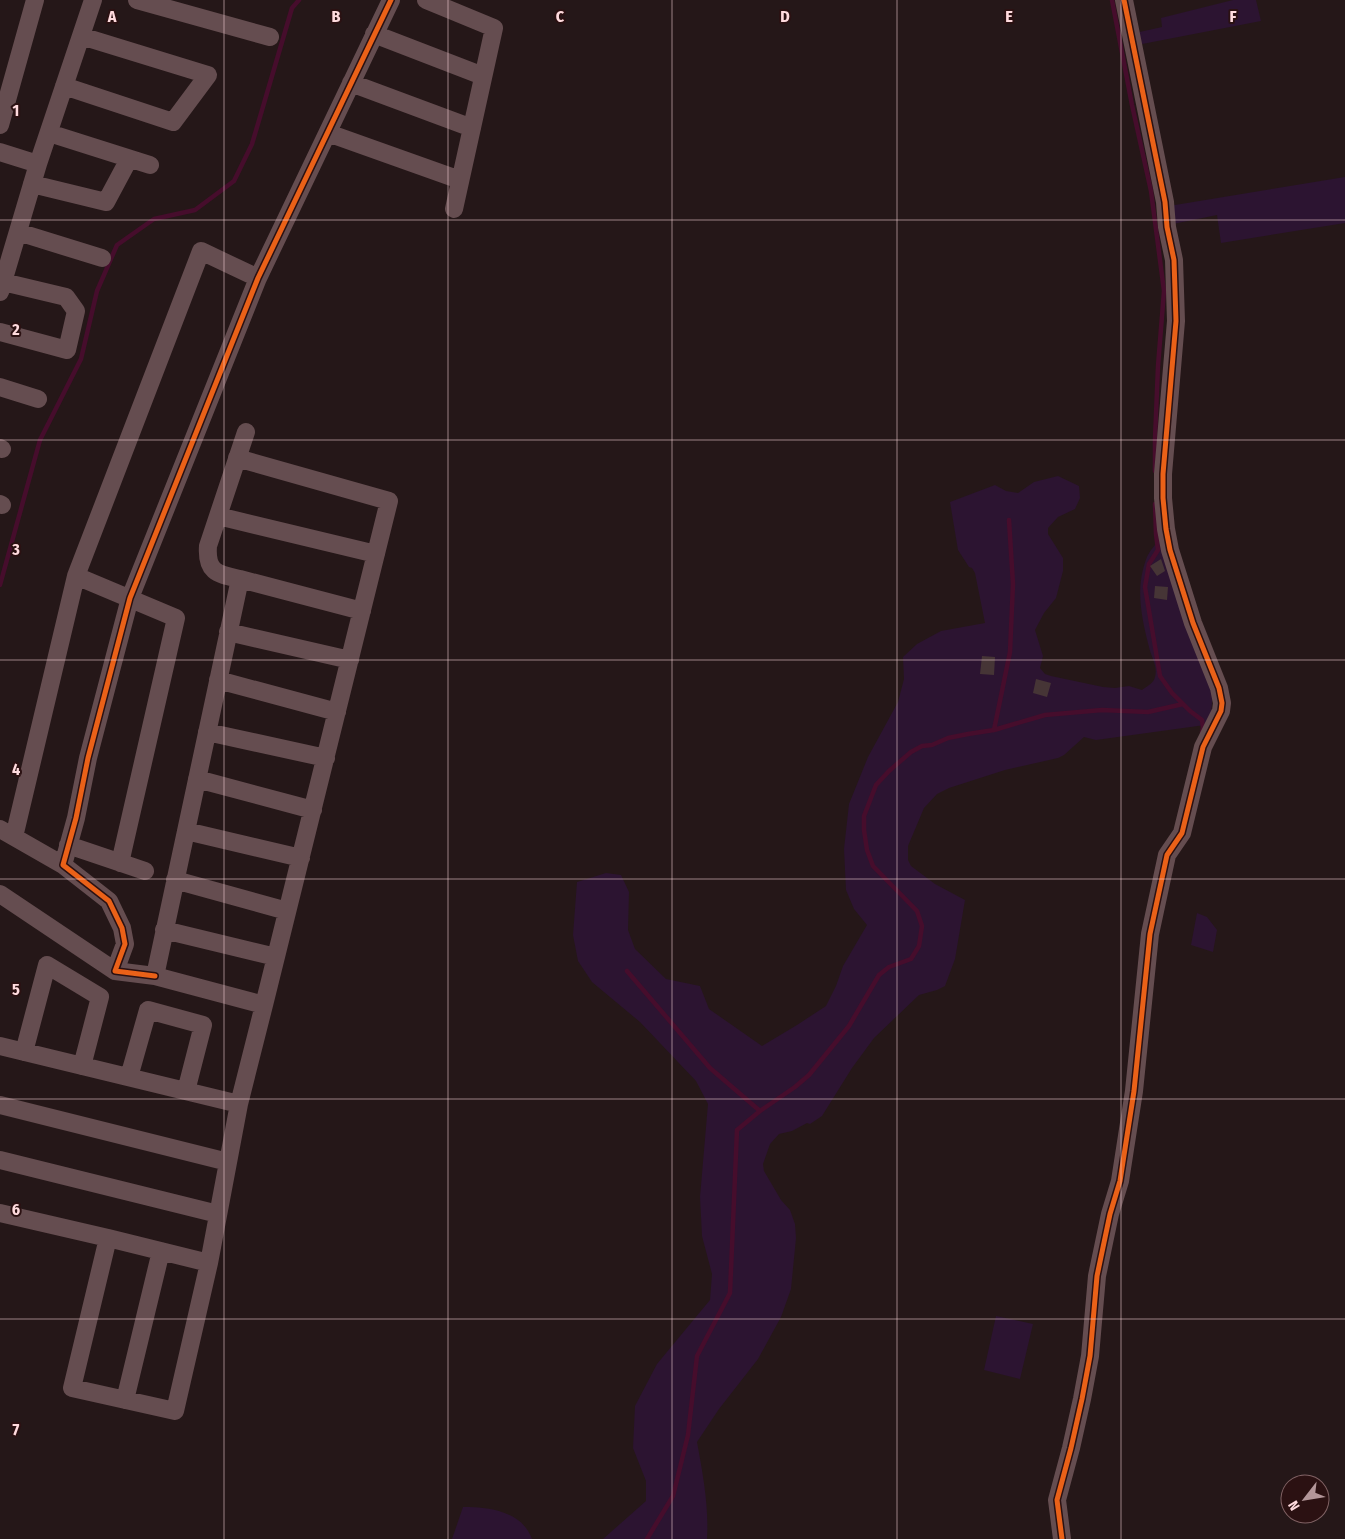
<svg xmlns="http://www.w3.org/2000/svg" width="1345" height="1539" viewBox="0 0 1345 1539" font-family="'Fira Sans Condensed',sans-serif">
<style>
.green{fill:#2c1431}
.lines{fill:none;stroke-linecap:round;stroke-linejoin:round}
.stream{stroke:#460d2c;stroke-width:4.5}
.building{fill:#463536}
.minor{stroke:#654d50;stroke-width:18}
.cycleway-casing{stroke:#2b1112;stroke-width:8}
.cycleway{stroke:#ea6118;stroke-width:5}
.grid{fill:none;stroke:#ffdbde;stroke-width:1;stroke-opacity:0.55}
.grid-label{font-size:16px;text-anchor:middle;font-weight:bold;fill:#ffdbde;stroke:#2b1112;stroke-width:4;stroke-linejoin:round;paint-order:stroke}
</style>
<rect width="100%" height="100%" fill="#251718"/>
<path class="green" d="M1233,0H1256L1261,21L1137,45L1135,33L1162,27L1161,18Z
M1345,177V223L1221,243L1217,215L1173,224L1169,206Z
M1058,476L1079,486L1080,498L1075,509L1058,517L1048,528V534L1063,558V571L1056,598L1044,613L1035,630L1043,656L1040,668L1045,674L1051,676L1103,687L1115,688L1129,686L1142,690C1147,686 1154,683 1155,677C1158,666 1151,657 1149,647C1141,616 1135,587 1147,557C1150,550 1156,544 1161,538L1213,691L1211,714L1205,725L1096,740L1084,737L1064,755L1058,758L1005,770L949,788L937,794L924,808L908,846V860L911,866L935,884L965,900L955,959L945,986L937,990L919,995L874,1038L852,1068L822,1116L810,1124L807,1123L792,1131L779,1134L770,1144L763,1164L764,1171L781,1200L790,1210L795,1224L796,1238L791,1289L781,1317L758,1359L719,1409L697,1442C703,1474 709,1507 707,1539H603L646,1501V1481L633,1448L635,1406L657,1364L710,1300L712,1274L702,1236L700,1197L708,1104L696,1081L640,1022L592,982L578,961L573,935L577,882L606,873L621,875L629,892L628,930L635,949L666,979L700,986L709,1009L762,1046L797,1025L826,1006L836,986L843,966L867,925L854,909L846,890L844,849L849,804L868,757L898,702L904,679L903,657L917,644L941,631L985,623L975,573L972,568L969,567L958,550L950,502L995,485L1006,491L1018,493L1034,482Z
M1197,913L1207,917L1217,930L1213,952L1191,945Z
M996,1316L1033,1324L1020,1379L984,1370Z
M463,1507C489,1507 522,1511 532,1539H452Z"/>
<g class="lines">
<path class="stream" d="M1112,0L1132,105L1151,191L1164,291L1158,366L1155,439V471
M1155,504L1156,534L1158,550L1149,564L1145,587L1160,676L1172,693L1190,711L1202,720L1203,728L1202,732
M0,585L40,440L81,359L97,291L117,245L154,219L195,210L234,181L252,144L292,8L299,0
M994,730L1010,652L1013,584L1009,520
M627,971L710,1068L760,1111
M647,1539L673,1496L688,1435L697,1356L730,1293L737,1130L760,1111L795,1087L809,1075L849,1026L879,975L889,967L911,959L919,946L922,926L917,911L873,866L867,850L864,830V816L876,785L889,771L911,752L922,746L932,745L948,738L968,734L994,730L1045,715L1102,710L1148,712L1183,704"/>
</g>
<path class="building" d="M1161,559L1165,571L1157,576L1150,566Z
M1155,586L1168,587L1167,600L1154,598Z
M982,656L995,657L994,675L980,674Z
M1036,679L1051,683L1047,697L1033,693Z"/>
<g class="lines">
<path class="minor" d="M137,0L270,37
M426,0L494,28L454,209
M374,34L483,76
M351,83L472,128
M64,86L173,122L208,75L81,36
M0,125L35,0
M49,133L150,165
M328,133L460,180
M0,152L38,164
M32,184L106,202L129,159
M18,232L102,258
M0,292L38,164L93,0
M0,332L67,350L76,311L66,297L3,282
M0,387L38,399
M0,448L2,449
M237,458L389,501L264,1005
M0,504L2,505
M218,516L376,554
M76,576L176,618L120,863
M240,579L362,611
M228,632L350,660
M218,680L337,712
M207,732L326,758
M197,779L313,810
M0,829L63,865
M186,831L301,858
M14,837L76,576L201,251L258,278
M68,845L145,871
M175,880L287,911
M0,894L115,971
M164,930L276,957
M155,976L115,971L125,944L122,928L109,901L63,865L76,818L88,758L130,598L258,278L391,0
M0,1046L239,1104L264,1005L155,976L240,579C218,574 206,573 208,546L246,432
M24,1052L47,965L100,997L82,1066
M129,1077L148,1010L203,1025L186,1091
M0,1105L228,1162
M0,1160L218,1214
M0,1213L108,1238L72,1388L175,1411L209,1263L239,1104
M108,1238L209,1263
M125,1400L161,1251
M1062,1539L1057,1500L1071,1448L1082,1399L1090,1356L1097,1276L1110,1214L1120,1181L1134,1091L1150,934L1167,855L1182,833L1203,747L1221,711L1222,703L1219,688L1193,623L1170,550L1166,529L1163,498V474L1176,321L1174,260L1167,227L1165,202L1124,0"/>
<g class="cycleway-casing">
<path id="cycleway" d="M155,976L115,971L125,944L122,928L109,901L63,865L76,818L88,758L130,598L258,278L391,0
M1062,1539L1057,1500L1071,1448L1082,1399L1090,1356L1097,1276L1110,1214L1120,1181L1134,1091L1150,934L1167,855L1182,833L1203,747L1221,711L1222,703L1219,688L1193,623L1170,550L1166,529L1163,498V474L1176,321L1174,260L1167,227L1165,202L1124,0"/>
</g>
<use href="#cycleway" class="cycleway"/>
</g>
<path class="grid" d="M224,0V1539M448,0V1539M672,0V1539M897,0V1539M1121,0V1539M0,220H1345M0,440H1345M0,660H1345M0,879H1345M0,1099H1345M0,1319H1345"/>
<g class="grid-label">
<text x="112" y="22">A</text>
<text x="336" y="22">B</text>
<text x="560" y="22">C</text>
<text x="785" y="22">D</text>
<text x="1009" y="22">E</text>
<text x="1233" y="22">F</text>
<text x="16" y="116">1</text>
<text x="16" y="335">2</text>
<text x="16" y="555">3</text>
<text x="16" y="775">4</text>
<text x="16" y="995">5</text>
<text x="16" y="1215">6</text>
<text x="16" y="1435">7</text>
</g>
<g transform="translate(1305 1499) rotate(239)"><circle r="24" fill="#2b1112" stroke="#806264"/>
<path d="M0-4L9 19L0 12L-9 19Z" fill="#b39699"/>
<text y="-8" font-size="14" font-weight="bold" text-anchor="middle" fill="#ffdbde">N</text>
</g>
</svg>
